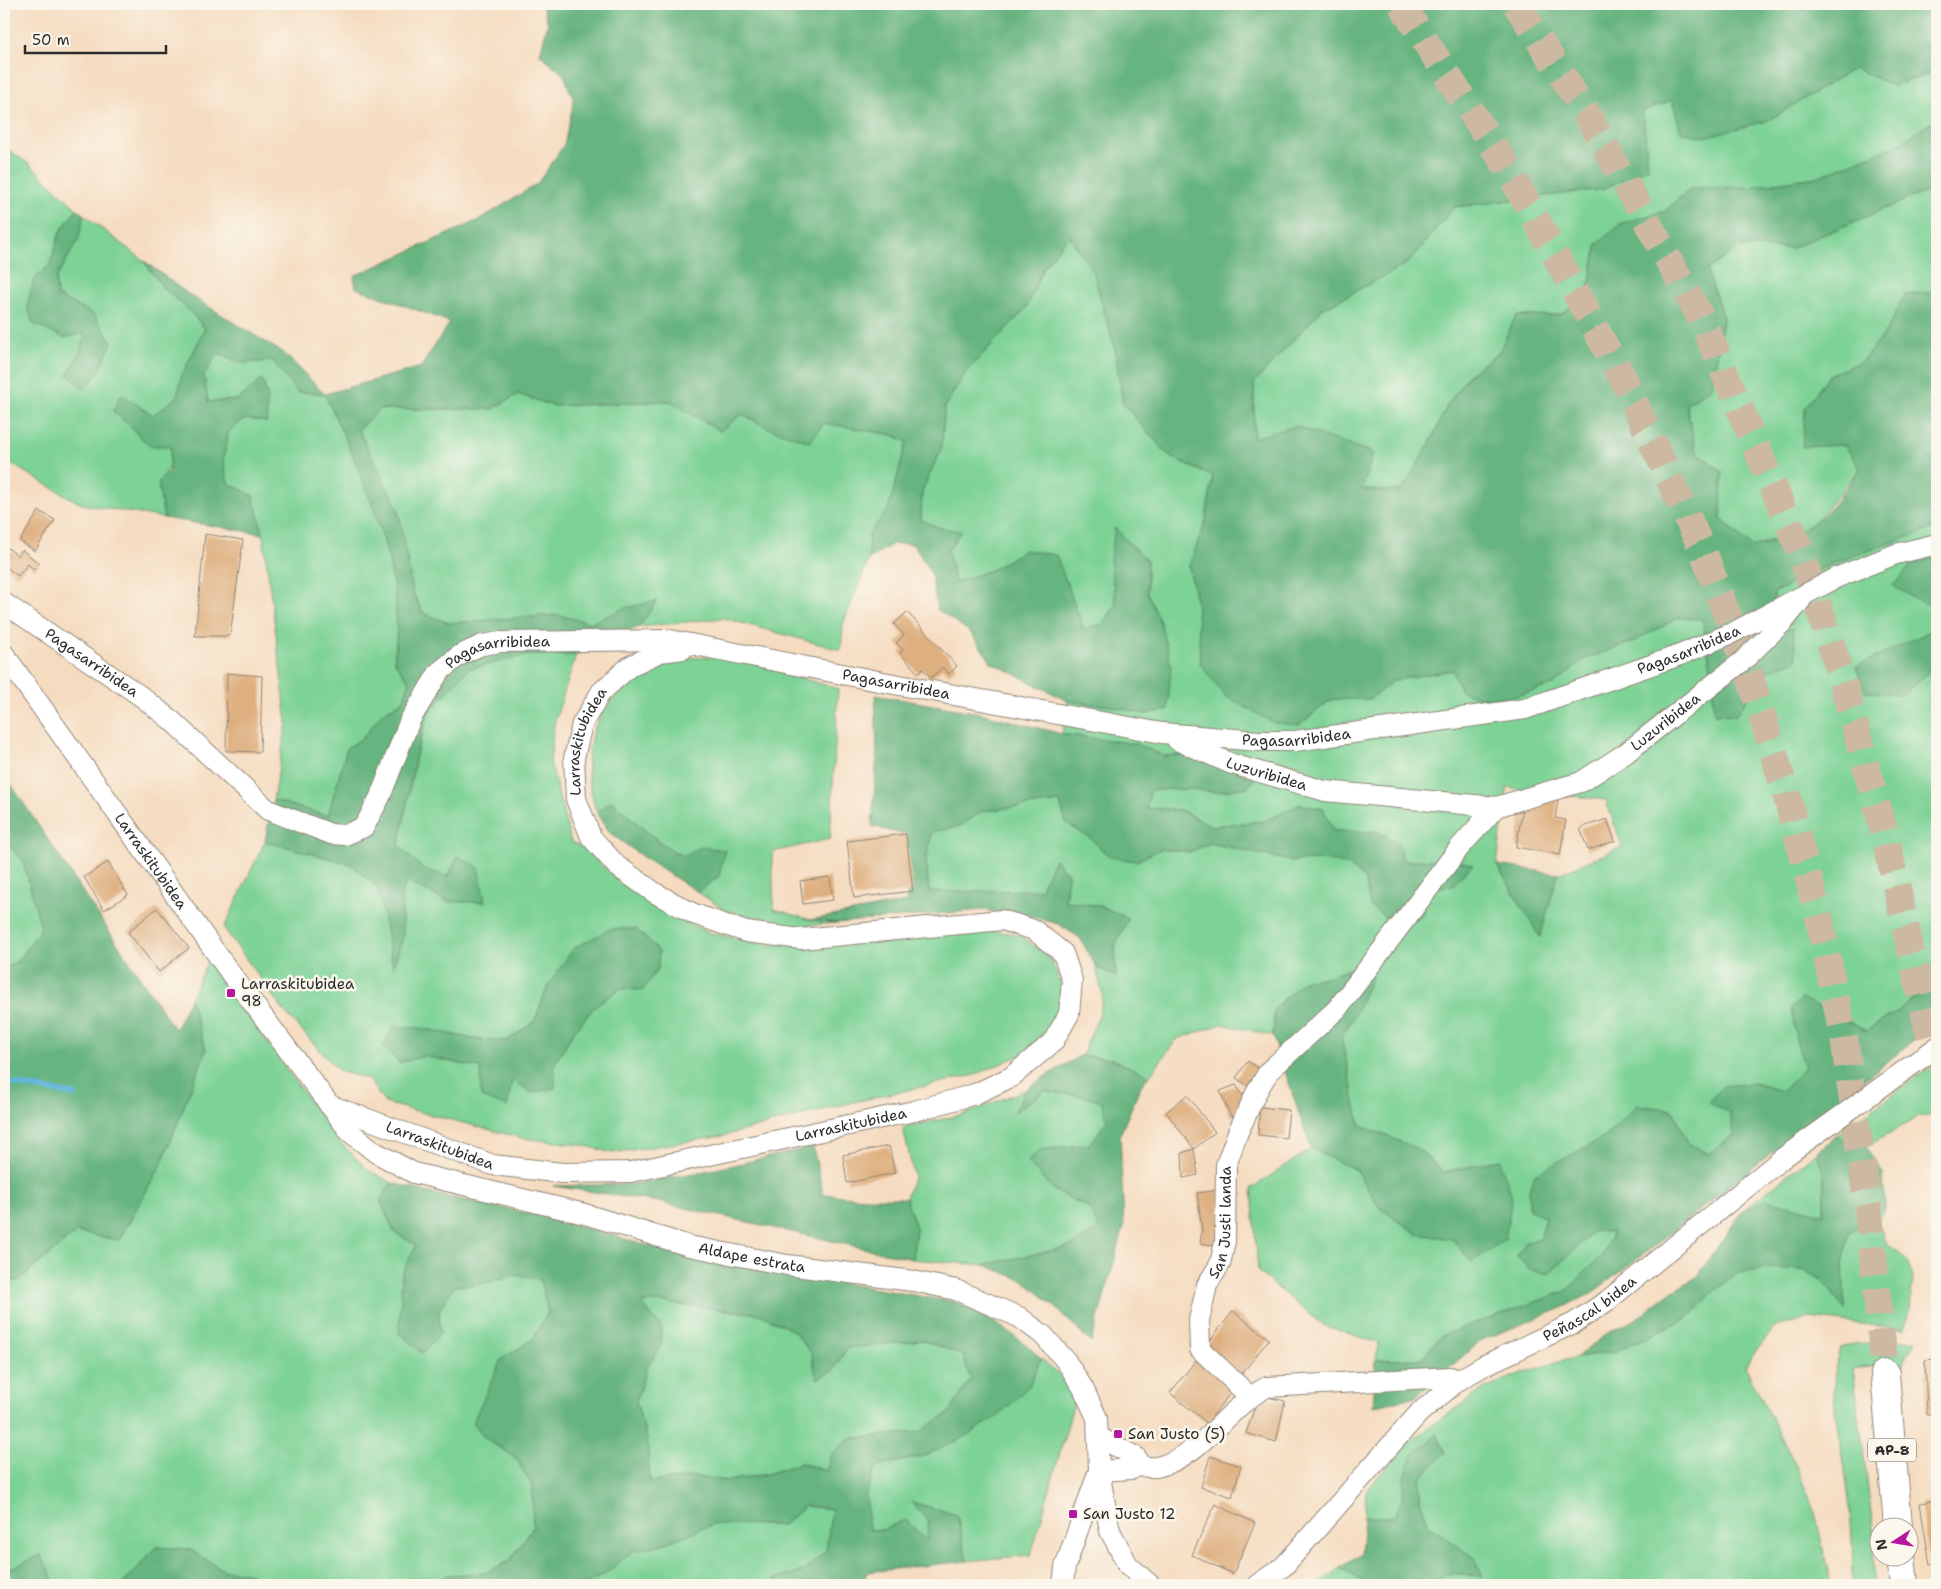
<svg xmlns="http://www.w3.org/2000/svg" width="1941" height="1589" viewBox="0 0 1941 1589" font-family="'Shantell Sans',sans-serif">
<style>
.green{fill:#7dd296;stroke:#547e60;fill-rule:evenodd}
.forest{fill:#66b47f;stroke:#487055;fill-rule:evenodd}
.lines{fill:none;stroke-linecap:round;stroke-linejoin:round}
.stream{stroke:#61b5dd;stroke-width:5.5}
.building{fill:#deaf7f}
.highway-tunnel{stroke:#cdb9a2;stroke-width:28;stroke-dasharray:28 14;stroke-linecap:butt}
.minor-casing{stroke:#908476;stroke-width:22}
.highway-casing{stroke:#908476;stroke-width:30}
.minor{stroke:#fff;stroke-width:20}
.highway{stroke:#fff;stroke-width:28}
.poi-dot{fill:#b5179e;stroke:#fbf7ec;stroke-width:2}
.labels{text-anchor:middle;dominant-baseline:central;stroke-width:5;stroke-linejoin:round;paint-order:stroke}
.shield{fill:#fbf7ec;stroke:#696865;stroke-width:1}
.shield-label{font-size:14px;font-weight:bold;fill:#2b2b2b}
.street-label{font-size:15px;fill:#2b2b2b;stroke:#fbf7ec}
.poi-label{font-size:15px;fill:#2b2b2b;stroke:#fbf7ec;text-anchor:start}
</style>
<rect width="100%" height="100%" fill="#fbf7ec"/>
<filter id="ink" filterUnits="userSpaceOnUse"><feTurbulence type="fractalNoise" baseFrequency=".02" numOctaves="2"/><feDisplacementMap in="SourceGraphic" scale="10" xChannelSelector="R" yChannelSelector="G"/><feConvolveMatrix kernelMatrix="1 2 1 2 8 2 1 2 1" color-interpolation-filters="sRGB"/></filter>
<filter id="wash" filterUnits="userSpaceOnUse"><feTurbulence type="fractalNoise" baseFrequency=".0096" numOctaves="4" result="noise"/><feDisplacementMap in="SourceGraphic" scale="20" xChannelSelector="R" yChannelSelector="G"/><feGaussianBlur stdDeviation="1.12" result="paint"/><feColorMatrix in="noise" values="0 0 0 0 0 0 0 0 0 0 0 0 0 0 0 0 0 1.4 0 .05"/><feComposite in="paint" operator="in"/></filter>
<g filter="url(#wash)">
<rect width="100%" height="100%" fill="#f5dcc0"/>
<path class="green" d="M1855,68L1893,86L1937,71V119L1896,146L1817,177L1748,187L1691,188L1665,211L1620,224L1597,245L1588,292L1560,315L1516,316L1499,352L1469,374L1448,404L1430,443L1402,491L1362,490L1373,452C1336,441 1292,429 1254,438V383L1322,309L1408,263L1454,207L1603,189L1642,111L1672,100L1767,121Z
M4,147L29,164L77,209L60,232L50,265L34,280L85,333L81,350L69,375L85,389L93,314L57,296L56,278L78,240L84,215L143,260L164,289L187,308L205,328L182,375L177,397L154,415C168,441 182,457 158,483L164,518L81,504L4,460Z
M1937,189V292L1905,295L1884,335L1861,362L1829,375L1845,445L1860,469L1817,520L1805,529L1752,547L1721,519L1722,472L1696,451L1686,404L1712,388L1723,318L1707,270L1739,247L1792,248L1922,193Z
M1069,235L1094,274L1115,350L1123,404L1169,456L1213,477L1205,524L1189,566L1196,599L1201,665L1299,725L1332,699H1370L1394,680L1453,670L1553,685L1585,659L1632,642L1678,618H1702L1711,667L1714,713L1736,715L1767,671L1768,626L1775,592L1833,563L1937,527V557L1912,564L1925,604L1937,600V628L1905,645L1932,669L1937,671V978L1898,1011L1866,1031L1844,1019L1797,1044L1806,1068L1782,1091L1753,1083L1729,1112L1734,1134L1709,1154L1688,1143L1673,1110L1637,1105L1605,1137L1575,1155L1545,1216L1541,1239L1549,1274L1594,1231L1613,1232L1602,1255L1567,1291L1441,1336L1421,1359L1376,1360L1378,1343L1323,1325L1258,1272L1252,1188L1311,1149L1356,1170L1379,1207L1417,1234L1452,1239L1500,1160L1444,1172L1418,1149L1360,1125L1341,1037L1354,1017L1351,968L1332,976L1303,981L1275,1008L1273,1036L1222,1024L1177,1039L1149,1076L1112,1059L1082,1055L1099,1015L1103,996L1096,967L1116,977L1115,946L1128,919L1101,906L1065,901L1068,874L1055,859L1040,890L929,893L926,860L932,832L960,826L982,811L1060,802L1066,823L1090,838L1110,857L1136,861L1161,849L1190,852L1210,843L1291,861L1322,860L1347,864L1365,879L1370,906L1426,888L1452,886L1472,865L1445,859L1404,861L1378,832L1334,831L1323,809L1300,804L1265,821L1212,826L1180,810L1145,808L1150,790L1188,789L1217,792L1248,787L1194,754L1164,756L1136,744L1062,734L1068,701L1110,706L1146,714L1161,625L1147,592V561L1110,560L1116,604L1104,624L1084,629L1056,556L1025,550L991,570L954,583L948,551L960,531L940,528L921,520L922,491L941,449L945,406L965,373L1026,308L1043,268ZM1507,788L1606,800L1622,847L1558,874L1540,936L1497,865Z
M218,352L241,363L273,361L297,392L325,394C362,476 408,568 394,661L410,682L403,701L383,713L363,738L347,748L328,816L273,800L287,722L263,534L253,496L228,483L223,460L229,431L245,419L267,395L262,379L238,400L208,402L204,376Z
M518,394L554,406L670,401L720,431L742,414L768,428L824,423L893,435L907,442L888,510L869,534V559L843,624L841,650L723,618L639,627L656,602L625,608L591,623L558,615L449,623L423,613L413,593L398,509L358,429L380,409H493Z
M527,655H576L554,724L550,761L571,842L587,850L620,883L670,915L709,933L768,945L817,943L976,928L1020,935L1050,958L1066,996L1051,1025L1025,1053L975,1075L854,1102L723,1136L613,1153L582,1145L522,1138L385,1103L368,1079L339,1071L282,1009L224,928L265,841L351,864L378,888L393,966L403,937L401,893L407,882L448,902V878L422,868L399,845L417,750L429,712L468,669ZM610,929H636L659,951L643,990L620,989L596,1005L575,1030L555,1062L512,1080L507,1107L481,1068L424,1056L399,1063L383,1046L420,1028L474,1039L507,1041L534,1022L549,984Z
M712,657L749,662L838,689L830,839L772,852L774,909L811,920L836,923L798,926L726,911L698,892L719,876L702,847L683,856C656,843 634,820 611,801L597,813C579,763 586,720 627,685C642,674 655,664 674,660C686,657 700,658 712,657Z
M4,839L23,861L42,928L20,959L4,970Z
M208,961L338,1140L368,1170L392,1183L380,1200L394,1232L417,1245L402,1274L440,1334L439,1310L454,1286L481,1284L514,1275L540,1279L548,1312L533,1339L501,1360L489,1389L485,1438L516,1458L532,1486L533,1527L510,1561L485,1573L447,1575L433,1585H246L251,1574L223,1570L189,1549L156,1547L122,1585H47L53,1578L41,1555L11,1568L4,1566V1282L19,1280L76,1232L119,1240L161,1165L206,1050L190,999Z
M1937,1062V1115L1918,1117L1866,1147L1836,1136Z
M1025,1090L1015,1112L1045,1091L1083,1096L1102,1102L1107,1121L1090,1144L1040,1150L1055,1191L1088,1207L1099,1228L1072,1246L984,1265L912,1259L916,1228L906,1198L914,1176L903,1128L965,1114Z
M1817,1152L1824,1177V1215L1766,1200L1742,1211Z
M1885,1208L1877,1221L1887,1243L1907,1260L1913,1277L1910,1308L1904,1329L1809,1318L1775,1327L1745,1366L1796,1466L1815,1512L1831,1585H1427L1450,1573L1481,1576L1475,1558L1429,1526L1420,1500V1478L1446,1453L1405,1478L1402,1501L1394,1517H1364L1366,1491L1406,1444L1485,1388L1522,1373L1576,1357L1615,1352L1691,1316L1712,1293L1738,1273L1770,1268L1802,1270L1821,1279L1845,1309L1843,1265L1849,1233Z
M657,1302L760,1314L794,1331L811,1353L833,1371L847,1348L922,1340L963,1355L971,1379L950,1412L920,1432L847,1439L831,1456L827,1471L801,1463L767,1474L729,1481L695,1477L650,1482L647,1438L636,1402L647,1366L661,1345V1327L641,1303Z
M1917,1340L1907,1355L1897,1387L1895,1364L1853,1369L1874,1536L1873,1585H1852C1854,1549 1851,1513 1846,1477C1840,1433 1826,1393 1840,1348L1852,1344Z
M1041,1358L1062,1378L1075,1399L1031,1555L967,1561L957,1515L912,1502L928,1521L927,1541L906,1520L882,1530H869L866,1494L876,1467L927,1454L1029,1386Z
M805,1506L832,1509L826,1551L804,1571L774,1579L772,1585H583L604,1575L632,1551L666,1543L713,1524L783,1525Z
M1341,1568L1366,1584L1368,1585H1316Z"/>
<path class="forest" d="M542,4H1937V71L1893,86L1855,68L1767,121L1704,137L1681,132L1672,100L1643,111L1648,168L1603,189L1454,207L1408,263L1322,309L1254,383V438L1295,426L1373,453L1362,490L1402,491L1430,443L1448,404L1470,374L1499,352L1516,316L1560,315L1588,293L1597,244L1620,224L1665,211L1691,188L1748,187L1817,177L1896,146L1937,119V189L1922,193L1792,248L1739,247L1707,270L1723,318L1712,388L1686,404L1696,451L1722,472L1721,519L1752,547C1769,542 1788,538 1804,529C1828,517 1845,490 1860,469L1845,445L1802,447L1805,408L1829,375L1861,362L1884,335L1905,295L1937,292V527L1833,563L1775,592L1768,626L1793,629L1797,660L1767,671L1736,715L1714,714L1711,667L1702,619L1678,618L1632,642L1585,659L1553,685L1509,698H1480L1460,690L1452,670L1394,680L1370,699H1332L1299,725L1274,723L1225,696L1201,665L1196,599L1189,566L1205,524L1213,477L1169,456L1123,404L1115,350L1094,274L1069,235L1043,268L1026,308L965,373L945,406L941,449L922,491L921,520L940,528L961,531L948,551L955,583L991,570L1025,550L1056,555L1084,629L1104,624L1116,604L1110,560L1115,528L1147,561V592L1161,625L1171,665L1168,710L1146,714L1110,706L1068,701L991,662L970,632L937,609L931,573L913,544H893L869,559V534L888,510L907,442L893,435L824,423L810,442L768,428L742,414L720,431L670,401L554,406L518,394L493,409H380L358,429L398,509L413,593L423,613L449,623L558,615L591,623L625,608L657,601L639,627L576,655H527L468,669L429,712L417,750L399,845L422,868L448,877L458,856L478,867L485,902H448L407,882L401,893L403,937L393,967L378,888L351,864L265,841L273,800L328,816L347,748L363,738L382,713L403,701L410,682L394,661C408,568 362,476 325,394L297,392L273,361L241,363L218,353L204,376L208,402L238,400L262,379L267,395V422L245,419L229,431L223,460L228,483L253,496L263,534L164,518L158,483L169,471L171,446H150L113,411L121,394L153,415L177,397L182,375L205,329L187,308L164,289L143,260L188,294L285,354L325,394L421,367L450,322L356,288L354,276L479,220L537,184L564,145L574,101L564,75L540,54L548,23Z
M77,209L84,215L78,240L56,278L57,296L93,314L112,342L98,373L85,389L68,375L81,350L85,333L65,338L33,324L27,305L34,280L50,265L60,232Z
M1937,557V600L1925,604L1893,586L1912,564Z
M1937,628V671L1932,669L1903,695L1865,691L1856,667Z
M875,695L980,713L1062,734L1136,744L1164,756L1194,754L1254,779L1248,787L1217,792L1188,789L1151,790L1146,808L1180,810L1212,826L1265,821L1300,804L1323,809L1334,831L1378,832L1397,842L1404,861L1445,859L1473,864L1452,886L1426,888L1424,914L1402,930L1370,906L1365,879L1347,864L1322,860L1291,861L1210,843L1190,852L1161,849L1136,861L1110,857L1090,838L1066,823L1060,802L982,811L960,826L932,832L926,860L929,892L1040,890L1055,859L1068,874L1065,901L1101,906L1128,918L1115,946L1116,977L1096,967L1080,938L1058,924L1025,915L982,910L836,923L811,920L906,902L911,879L901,834L872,826L877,753Z
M4,774L175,1030L190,999L206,1050L161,1165L119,1240L76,1232L19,1280L4,1282V970L20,959L41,928L23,861L4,839Z
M611,801C634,819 656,843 682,856L702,847L725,850L719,876L698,892L650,862L610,833L597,813Z
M1497,865L1558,874L1540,937Z
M610,929H636L659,951L658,968L643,990L620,989L596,1005L575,1030L555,1062V1088L532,1093L512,1080L507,1107L481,1097V1068L424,1056L399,1063L383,1046L393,1027L420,1028L474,1039L507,1041L534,1022L549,984L574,948Z
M1351,968L1372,976L1354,1017L1341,1037L1360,1125L1418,1149L1444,1172L1500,1160L1512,1197L1505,1239L1472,1262L1452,1239L1417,1234L1379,1207L1356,1170L1311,1149L1273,1036L1275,1008L1303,981L1332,976Z
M1937,978V1020L1908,1045L1639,1258L1593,1292L1560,1309L1482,1340L1416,1396L1373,1407L1376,1360L1421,1359L1441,1336L1566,1291L1602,1255L1613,1232L1594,1231L1549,1274L1528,1269L1517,1255L1526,1242L1541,1239L1545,1216L1529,1210V1189L1535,1174L1605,1137L1637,1105L1673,1110L1688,1143L1709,1154L1734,1134L1729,1112L1709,1103L1723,1086L1753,1083L1782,1091L1805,1068L1797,1044L1791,1008L1801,998L1866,1031L1898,1011Z
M1082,1055L1112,1059L1149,1076L1140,1087L1120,1135L1124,1227L1091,1343L1053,1305L1023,1280L984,1265L1072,1246L1099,1228L1088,1207L1055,1191L1027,1162L1040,1150L1090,1144L1107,1121L1102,1102L1083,1096L1045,1091L1015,1112L1025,1090L1044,1077Z
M1836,1136L1866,1147L1883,1173L1885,1208L1849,1233L1843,1265L1845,1309L1821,1279L1802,1270L1770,1268L1738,1273L1712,1293L1691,1316L1615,1352L1576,1357L1609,1332L1640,1317L1667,1295L1698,1276L1742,1211L1766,1200L1824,1214V1177L1817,1152Z
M813,1147L823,1194L864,1198H906L916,1228L912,1259L654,1201L553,1186L633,1184L711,1170Z
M392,1183L426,1192L550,1218L696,1259L955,1302C988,1316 1014,1334 1041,1358L1029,1386L1000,1415L961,1439L927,1455L876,1467L866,1494L869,1530H882L906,1520L927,1541L928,1521L911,1502L957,1515L967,1561L867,1572L862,1585H772L774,1579L804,1571L826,1551L832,1509L805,1506L783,1525L713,1524L666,1543L632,1551L604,1575L583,1585H433L447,1575L485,1573L510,1561L533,1527L532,1486L516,1458L485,1438L473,1422L501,1360L533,1339L548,1312L540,1279L514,1275L481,1284L454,1286L439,1310L440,1334L422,1353L399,1333L402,1274L416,1245L394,1232L380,1200ZM657,1302L760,1314L794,1331L811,1353L817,1379L833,1371L847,1348L922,1340L963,1355L971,1379L950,1412L920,1432L847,1439L831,1456L826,1471L801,1463L767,1474L729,1481L695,1477L650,1482L647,1438L636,1402L647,1367L661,1345V1327L641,1303Z
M1437,1434L1446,1453L1420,1478V1500L1429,1526L1475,1558L1482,1576L1450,1573L1427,1585H1368L1341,1568L1361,1553L1364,1517H1394L1402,1501L1405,1478L1412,1456Z
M156,1547L189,1549L223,1570L252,1574L246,1585H122Z
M41,1555L53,1578L47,1585H4V1566L11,1568Z"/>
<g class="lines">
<path class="stream" d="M4,1082L75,1095"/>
</g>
<g id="blocks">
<path class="building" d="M39,511L55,520L35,551L20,541Z
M205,534L243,540L230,636H195Z
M4,545L18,556L22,550L39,563L34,570L28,564L18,576L4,565Z
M907,612L957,666L949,674L943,667L931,678L923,669L918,673L900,653L903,650L896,643L904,635L894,624Z
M227,673L262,676L260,752L226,751Z
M1558,800L1555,818L1566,820L1560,855L1516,847L1523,807Z
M1607,819L1615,841L1588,850L1580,828Z
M906,834L913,891L854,898L847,841Z
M108,862L128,895L104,910L84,877Z
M830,877L833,900L803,904L800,881Z
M157,908L189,948L159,972L128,932Z
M1248,1061L1261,1070L1249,1087L1236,1078Z
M1236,1085L1247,1103L1231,1117L1220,1091Z
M1187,1095L1215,1132L1194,1149L1166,1112Z
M1260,1107L1289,1110L1286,1138L1258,1135Z
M889,1146L895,1173L847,1183L843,1155Z
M1194,1149L1198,1175L1183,1178L1182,1153Z
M1219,1190L1220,1246L1200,1243L1202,1230L1197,1193Z
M1233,1311L1269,1339L1242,1374L1206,1346Z
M1937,1359V1414H1927L1925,1360Z
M1196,1360L1233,1390L1207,1423L1170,1393Z
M1259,1395L1285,1401L1276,1442L1246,1433Z
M1210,1456L1241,1466L1232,1497L1201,1487Z
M1937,1500V1563L1930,1565L1920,1503Z
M1215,1504L1255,1523L1233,1574L1192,1555Z"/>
</g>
</g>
<g filter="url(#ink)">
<use href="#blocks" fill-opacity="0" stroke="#908476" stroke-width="1"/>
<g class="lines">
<path class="highway-tunnel" d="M1401,4L1507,167L1624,381L1703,551L1749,673L1786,793L1818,914L1845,1044L1869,1215L1885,1374
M1516,4L1585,111L1701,318L1800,550L1839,669L1885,835L1937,1068"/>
<g class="minor-casing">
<g id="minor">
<path id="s1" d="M4,603L142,697L171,720L268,810L331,834L345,835L364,827L380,797L410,720L439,672L460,655L482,645L501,642L670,640L883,682L1162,733L1259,741H1295L1525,709L1680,655L1732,633L1838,577L1896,554L1937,544"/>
<path id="s2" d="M4,654L231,974L350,1132L375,1152L414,1173L585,1214L689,1246L787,1265L913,1281L956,1290L1019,1317L1043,1335L1066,1361L1083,1388L1097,1418L1099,1471L1110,1531L1128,1565L1150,1585"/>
<path id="s3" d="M1177,740L1232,764L1325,791L1496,807L1581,782L1626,753L1744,660L1784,621L1801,600"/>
<path id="s4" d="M329,1105L493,1165L562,1173L631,1172L914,1111L975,1094L1011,1077L1053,1042L1069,1014L1072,980L1063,953L1034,930L1002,920L801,939L746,932L694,914L655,893L617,866L591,837L576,799L574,758L582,724L601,692L630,666L660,652L683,649"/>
<path id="s5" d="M1249,1396L1200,1349L1199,1320L1207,1285L1220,1264L1225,1242L1226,1165L1238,1132L1257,1091L1269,1071L1337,1009L1460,847L1496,807"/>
<path d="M1099,1437L1136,1457L1138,1466L1132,1469L1099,1471"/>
<path d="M1138,1466C1144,1466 1152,1468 1157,1467C1203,1456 1227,1407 1267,1387L1450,1377L1459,1380"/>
<path d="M1063,1585L1065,1567L1098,1473"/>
<path id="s6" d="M1257,1585L1284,1566L1419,1413L1459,1380L1485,1365L1574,1323L1607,1301L1784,1157L1937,1047"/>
</g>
</g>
<g class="highway-casing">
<path id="highway" d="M1885,1374L1898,1526
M1901,1556L1904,1585"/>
</g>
<use href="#minor" class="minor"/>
<use href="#highway" class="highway"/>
</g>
</g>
<g class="poi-dot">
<rect x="226" y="988" width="10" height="10" rx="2.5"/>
<rect x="1113" y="1429" width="10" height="10" rx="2.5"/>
<rect x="1068" y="1509" width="10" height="10" rx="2.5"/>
</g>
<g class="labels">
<rect class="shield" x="1868" y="1438.5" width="48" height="23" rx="4"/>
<g class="shield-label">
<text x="1892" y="1450">AP-8</text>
</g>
<g class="street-label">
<text stroke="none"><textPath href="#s1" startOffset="1891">Pagasarribidea</textPath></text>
<text stroke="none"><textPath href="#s1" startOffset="676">Pagasarribidea</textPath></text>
<text stroke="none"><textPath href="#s1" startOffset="106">Pagasarribidea</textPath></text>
<text stroke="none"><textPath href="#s1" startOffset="1081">Pagasarribidea</textPath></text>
<text stroke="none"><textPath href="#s3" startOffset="521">Luzuribidea</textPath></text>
<text stroke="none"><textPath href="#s1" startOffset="1486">Pagasarribidea</textPath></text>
<text stroke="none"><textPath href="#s4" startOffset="1469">Larraskitubidea</textPath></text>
<text stroke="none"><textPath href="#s3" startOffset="96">Luzuribidea</textPath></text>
<text stroke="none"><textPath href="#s2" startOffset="254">Larraskitubidea</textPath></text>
<text stroke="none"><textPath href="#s4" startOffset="538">Larraskitubidea</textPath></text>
<text stroke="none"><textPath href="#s4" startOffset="118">Larraskitubidea</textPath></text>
<text stroke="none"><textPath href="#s5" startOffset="199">San Justi landa</textPath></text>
<text stroke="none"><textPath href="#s2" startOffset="1015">Aldape estrata</textPath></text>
<text stroke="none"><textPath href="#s6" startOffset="438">Peñascal bidea</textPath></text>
</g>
<g class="poi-label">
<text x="241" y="984">Larraskitubidea<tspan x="241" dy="17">98</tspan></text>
<text x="1128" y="1434">San Justo (5)</text>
<text x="1083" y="1514">San Justo 12</text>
</g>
</g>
<rect width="1941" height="1589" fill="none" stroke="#fbf7ec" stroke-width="20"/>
<g transform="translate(1894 1542) rotate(258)"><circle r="24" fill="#fbf7ec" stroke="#a8a59f"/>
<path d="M0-4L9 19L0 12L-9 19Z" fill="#b5179e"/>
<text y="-8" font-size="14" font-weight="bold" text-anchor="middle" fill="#2b2b2b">N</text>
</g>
<path d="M25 45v8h141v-8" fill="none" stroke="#2b2b2b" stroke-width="2.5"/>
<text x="32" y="45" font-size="15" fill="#2b2b2b" stroke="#fbf7ec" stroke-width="4" paint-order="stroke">50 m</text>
</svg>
